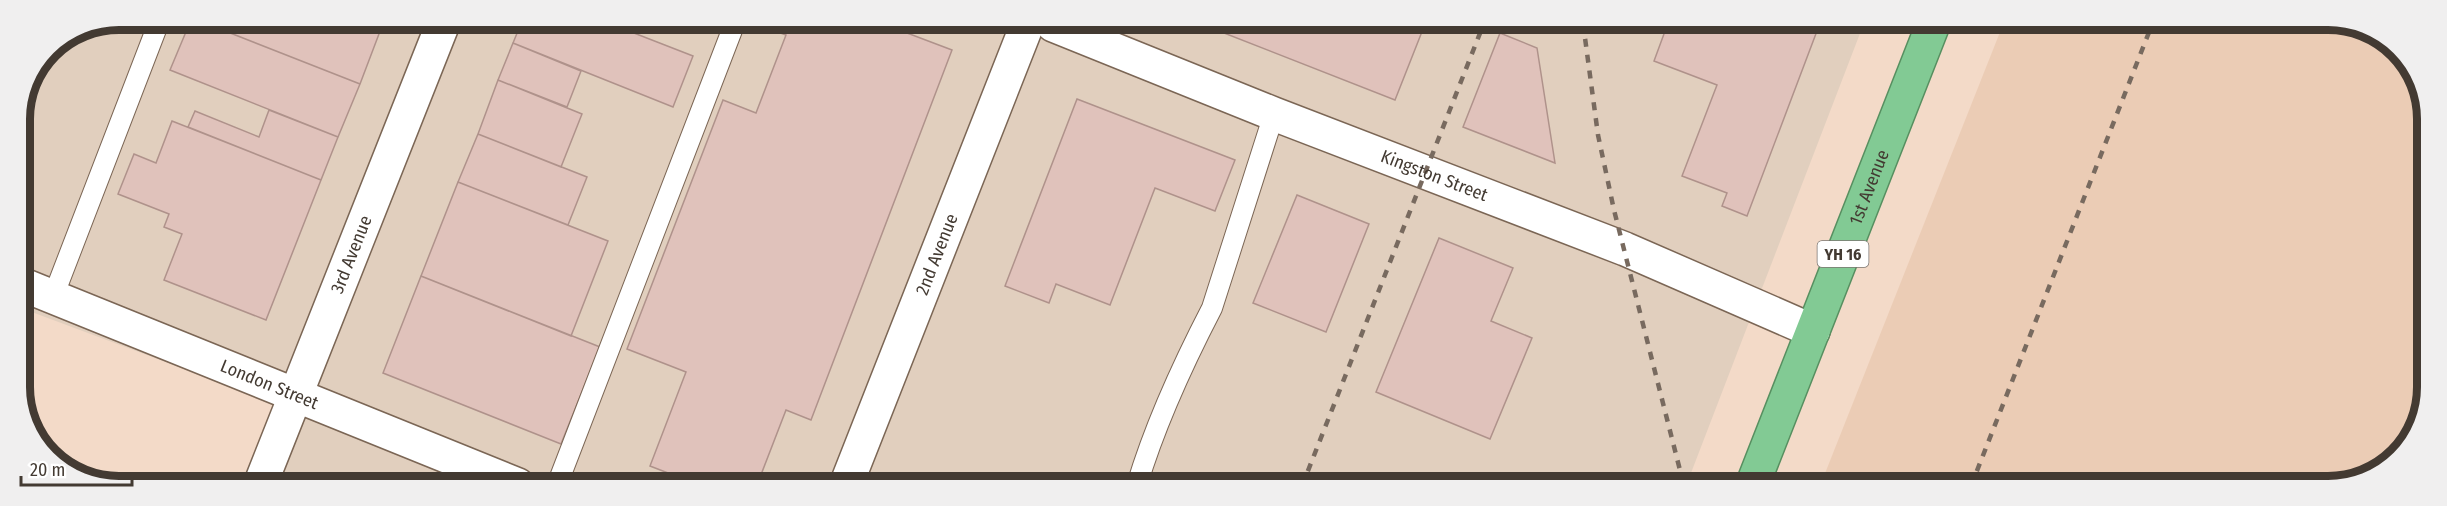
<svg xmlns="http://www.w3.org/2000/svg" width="2447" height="506" viewBox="0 0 2447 506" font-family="'Fira Sans Condensed',sans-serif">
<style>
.commercial{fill:#e1cfbe}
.built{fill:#ebccb5}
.building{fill:#e0c2bb;stroke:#af928b;stroke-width:1.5}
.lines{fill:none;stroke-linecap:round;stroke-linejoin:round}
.service-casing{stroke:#7b6655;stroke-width:22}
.minor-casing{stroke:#7b6655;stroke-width:36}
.trunk-casing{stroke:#578f60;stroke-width:36}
.service{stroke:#fff;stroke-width:20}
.minor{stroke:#fff;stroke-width:33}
.trunk{stroke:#82ca94;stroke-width:33}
.rail{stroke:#786a5f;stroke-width:4.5;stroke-dasharray:8 8;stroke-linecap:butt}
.labels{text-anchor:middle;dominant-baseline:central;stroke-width:4.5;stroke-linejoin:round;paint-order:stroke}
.shield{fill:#fff;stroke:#7b7570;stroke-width:1.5}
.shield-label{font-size:16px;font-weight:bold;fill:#433a32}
.street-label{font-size:18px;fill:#433a32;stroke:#fff}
.rim{fill:none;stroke:#433a32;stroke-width:8}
</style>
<rect width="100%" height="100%" fill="#f3dac8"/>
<path class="commercial" d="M1864,23L1686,486L274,485L302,413L21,308L20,113L49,48L81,27Z"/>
<path class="built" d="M2347,21L2398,48L2426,99V406L2394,462L2334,486H1820L2004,22Z"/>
<path class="building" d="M1668,23H1820L1747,216L1722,206L1727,193L1682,176L1717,85L1654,61Z
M1201,24H1425L1395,100Z
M777,25H886L952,50L811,420L786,410L757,485H699L650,466L686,372L627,349L723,100L756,113L786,35L775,31Z
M382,26L360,84L215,27Z
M520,26H616L693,56L673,107L513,43Z
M188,27H215L360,84L338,137L170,70Z
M1500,33L1537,48L1555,163L1463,127Z
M513,43L581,71L567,107L498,80Z
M498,80L582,114L561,167L478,134Z
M1077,99L1235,160L1215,211L1155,188L1110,305L1056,284L1049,303L1005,286Z
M269,110L338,137L321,180L188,127L195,111L259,137Z
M172,121L321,180L266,320L164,280L182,234L164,227L169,214L118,194L134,154L156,163Z
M478,134L587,177L568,225L458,182Z
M458,182L608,241L571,336L421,276Z
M1297,195L1369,224L1326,332L1253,303Z
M1439,238L1513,268L1491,321L1532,338L1490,439L1376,392Z
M421,276L600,347L561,444L383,373Z"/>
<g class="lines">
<g class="service-casing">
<path id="service" d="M53,297L157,27
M557,485L734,25
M1137,485C1154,428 1184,362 1212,308L1274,114"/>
</g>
<g class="minor-casing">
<g id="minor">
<path id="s1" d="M1053,25L1274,114L1625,249L1813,331"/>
<path id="s2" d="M21,284L518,485"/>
<path id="s3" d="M260,485L442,26"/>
<path id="s4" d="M846,485L1027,25"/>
</g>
</g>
<g class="trunk-casing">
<g id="trunk">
<path id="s5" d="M1752,486L1934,22"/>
</g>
</g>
<use href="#service" class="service"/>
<use href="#minor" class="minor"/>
<use href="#trunk" class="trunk"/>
<path class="rail" d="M1583,23L1598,135L1614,210L1684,486
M1302,486L1484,23
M1971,486L2153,22"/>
</g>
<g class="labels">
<rect class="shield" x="1817.5" y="241" width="51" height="26" rx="4.5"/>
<g class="shield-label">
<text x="1843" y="254">YH 16</text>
</g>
<g class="street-label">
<text stroke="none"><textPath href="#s1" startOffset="410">Kingston Street</textPath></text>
<text stroke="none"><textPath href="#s5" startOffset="321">1st Avenue</textPath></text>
<text stroke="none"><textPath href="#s3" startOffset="248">3rd Avenue</textPath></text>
<text stroke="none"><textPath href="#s4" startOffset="248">2nd Avenue</textPath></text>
<text stroke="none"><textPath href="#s2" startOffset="268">London Street</textPath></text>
</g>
</g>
<path d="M0 0H2447V506H0ZM119 30H2328A89 89 0 0 1 2417 119V387A89 89 0 0 1 2328 476H119A89 89 0 0 1 30 387V119A89 89 0 0 1 119 30Z" fill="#f0efef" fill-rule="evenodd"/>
<path class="rim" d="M119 30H2328A89 89 0 0 1 2417 119V387A89 89 0 0 1 2328 476H119A89 89 0 0 1 30 387V119A89 89 0 0 1 119 30Z"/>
<path d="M21 476v9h111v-9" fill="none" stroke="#433a32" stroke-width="3"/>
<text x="30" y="476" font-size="18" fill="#433a32" stroke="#ffffff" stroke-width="4.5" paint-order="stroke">20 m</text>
</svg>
